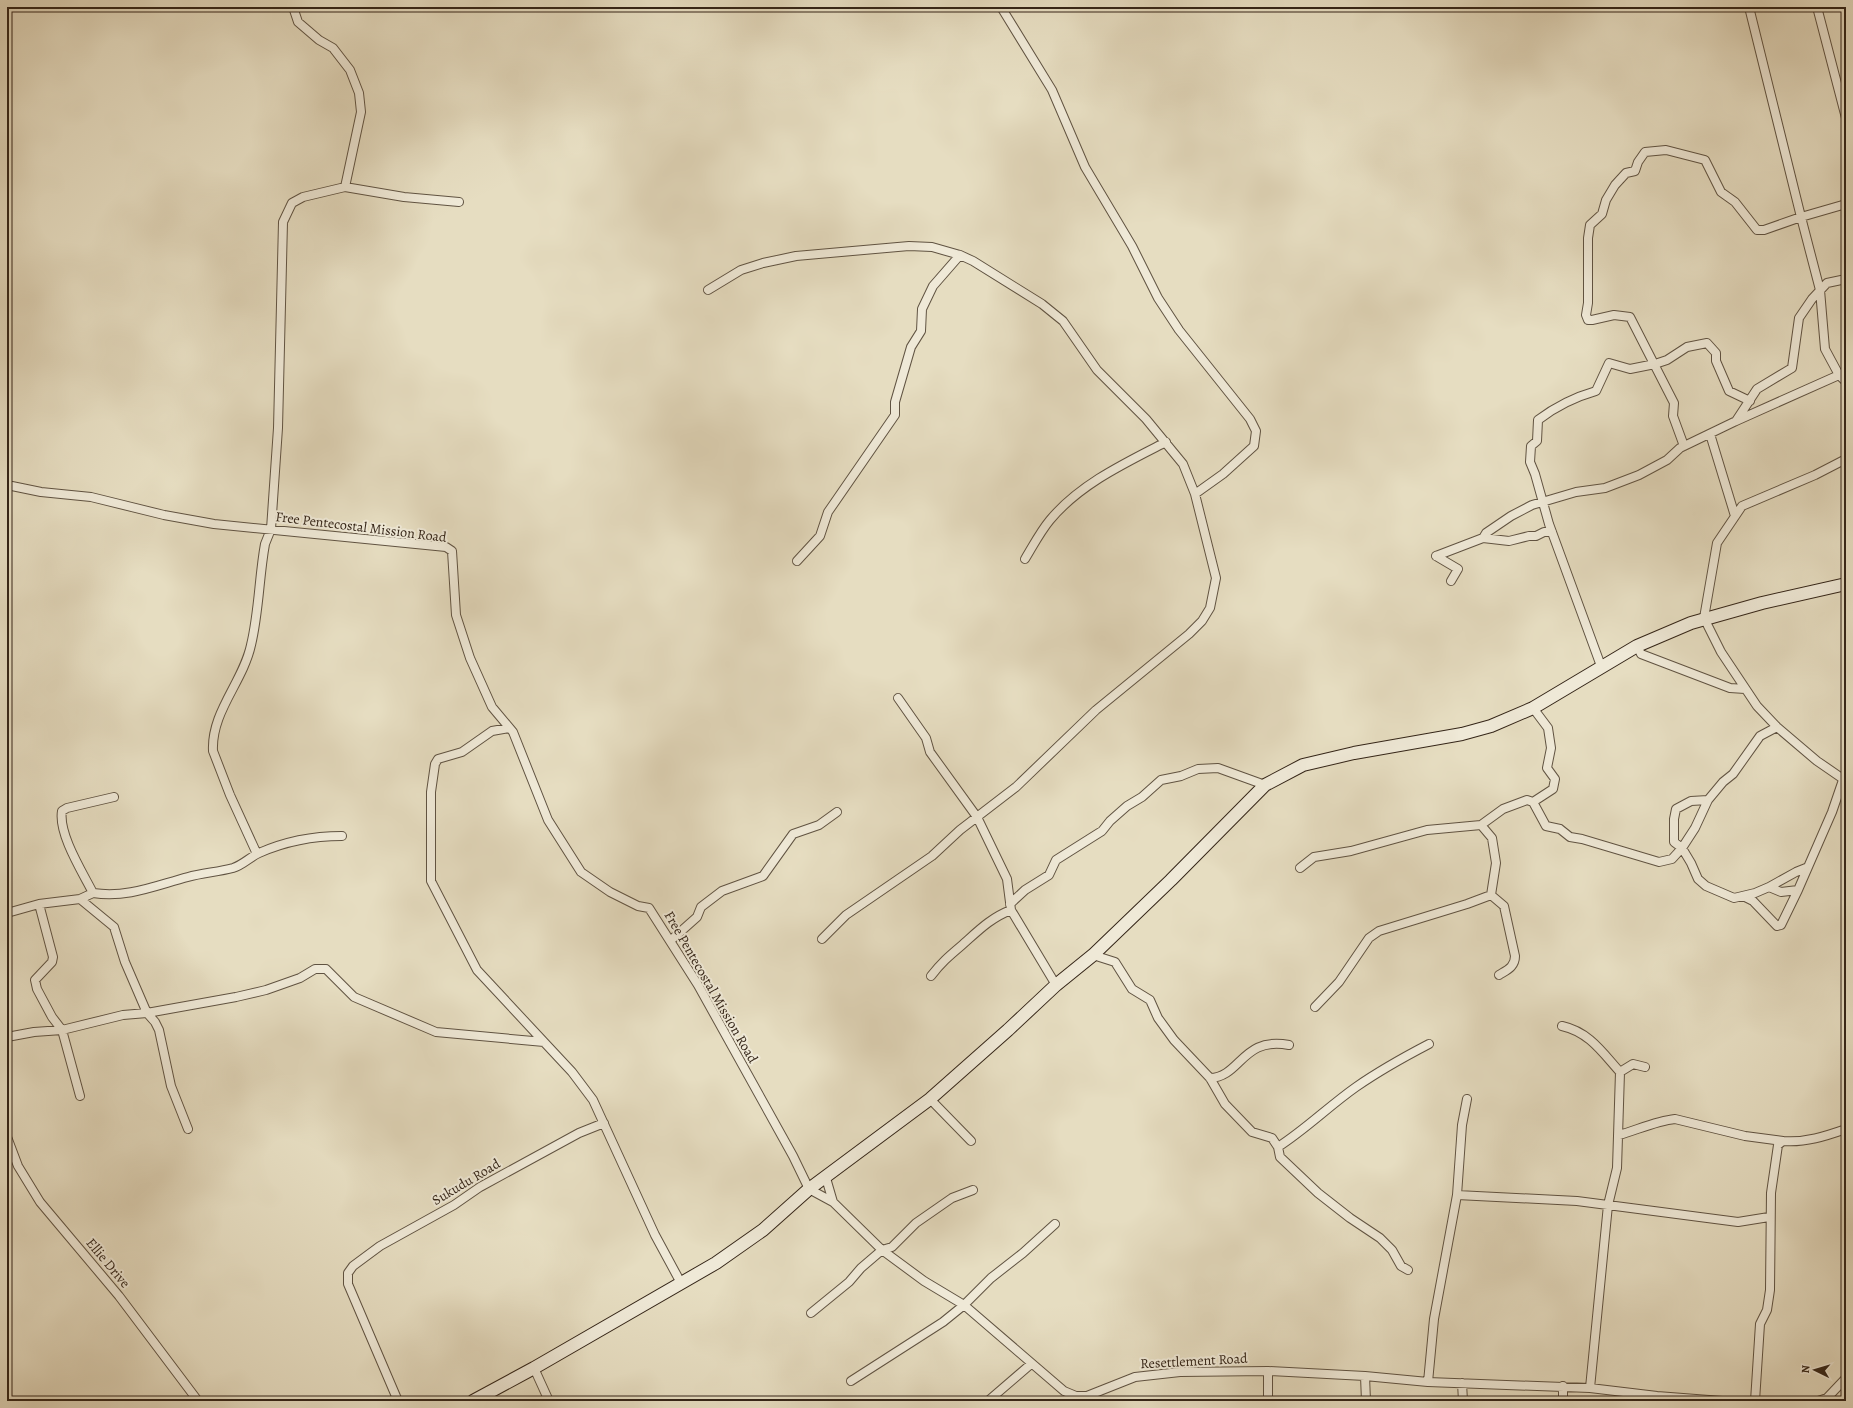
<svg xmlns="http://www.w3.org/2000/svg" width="1853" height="1408" viewBox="0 0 1853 1408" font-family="Alegreya,serif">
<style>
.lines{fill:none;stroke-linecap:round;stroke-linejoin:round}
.minor-casing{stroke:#605342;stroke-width:10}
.secondary-casing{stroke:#342518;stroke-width:14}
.minor{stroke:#efe9d7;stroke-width:8}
.secondary{stroke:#efe9d7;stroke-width:12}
.labels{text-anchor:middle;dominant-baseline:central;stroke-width:4;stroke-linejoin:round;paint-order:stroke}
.street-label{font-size:14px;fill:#342518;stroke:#efe9d7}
</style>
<rect width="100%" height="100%" fill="#e6ddc1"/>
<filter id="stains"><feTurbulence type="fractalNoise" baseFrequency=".005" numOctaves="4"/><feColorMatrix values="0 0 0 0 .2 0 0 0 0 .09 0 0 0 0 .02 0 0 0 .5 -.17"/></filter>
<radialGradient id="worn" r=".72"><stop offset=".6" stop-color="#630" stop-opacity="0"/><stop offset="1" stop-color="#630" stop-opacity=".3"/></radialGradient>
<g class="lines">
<g class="minor-casing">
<path id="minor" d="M293,7L298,22L319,40L333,48L350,70L359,93L361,112L345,187
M1001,7L1052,90L1085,167L1132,246L1158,298L1179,330L1250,419L1256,431L1254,446L1223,474L1195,494
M1749,7L1801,217L1846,204
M1817,7L1846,118
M708,290L741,270L763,263L796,256L909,246L932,247L960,255L973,261L1042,304L1063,321L1097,370L1146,419L1183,464L1195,494L1216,578L1210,608L1202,621L1189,634L1096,710L1016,787L960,830L932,856L846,915L822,939
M1736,421L1839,375
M1710,434L1735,516
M1684,446L1673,416L1674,403L1630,317L1614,315L1592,320H1588L1586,315L1588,303V238L1590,225L1602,214L1606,200L1615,185L1626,173L1635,171L1638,162L1645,152L1666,150L1705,160L1721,192L1735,202L1757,230H1764L1801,217L1820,290L1825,349L1839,375L1846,382
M1846,459L1815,475L1742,506L1717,543L1704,618L1721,652L1757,706L1777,727L1817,761L1846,781
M7,485L41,492L91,497L164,515L214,524L446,547L452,551L456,615L470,658L492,707L513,732L548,820L581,872L610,892L638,906L649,908L698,985L793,1156L809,1189L833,1202L882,1250L924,1281L964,1305L1064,1391L1076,1396H1087L1135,1377L1180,1372L1268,1371L1365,1376L1428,1382L1590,1388L1657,1396L1722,1401
M1483,538L1486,533L1511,516L1532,505L1576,492L1605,488L1639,475L1667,460L1680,448L1736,421L1757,389L1792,368L1799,318L1812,299L1827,283L1846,279
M1436,556L1483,538L1509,541L1529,536H1536L1544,532H1552
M1436,556L1458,569L1451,581
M1025,559C1033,546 1040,532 1050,520C1080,484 1125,463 1166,442
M797,561L820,536L828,512L895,415V402L911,347L921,331L922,309L933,286L960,255
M1637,646L1641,654L1730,688L1745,689
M1601,666L1549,524L1535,474L1530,462L1531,446L1537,441L1538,420C1555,407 1575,397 1596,391L1609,363L1630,369L1655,364L1667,360L1687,347L1707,343L1716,353V361L1729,391L1750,401
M898,698L926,738L930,752L977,817L1007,879L1011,910L1056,985
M1533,708L1548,728L1551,748L1547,768L1555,779L1553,789L1533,802
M509,728L492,731L462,752L438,759L435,764L431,792V881L477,970L544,1042
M1708,800L1695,828L1682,848L1691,863L1698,879L1706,886L1734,898L1755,893L1769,887L1781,892L1798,890L1832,812L1843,780
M257,854L230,795L213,751C211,712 243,682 251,645C259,612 259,577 265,544L271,529L278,428L283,222L292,203L303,197L345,187L404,197L459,202
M1300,868L1314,857L1351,851L1427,830L1481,825L1503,809L1527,800L1533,802L1546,826L1560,829L1570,837L1582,839L1659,862L1672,859L1682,848L1674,842V819L1676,809L1691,801L1708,800L1723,782L1733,774L1760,736L1777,727
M1769,887L1796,872L1806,868
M93,893C128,898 154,886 188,877C202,873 218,872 233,868C243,865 250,857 259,853C286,841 312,836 342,836
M1491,895L1504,906L1515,956C1515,967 1507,970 1499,975
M1743,896L1753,901L1777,926L1781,925L1798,890
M80,899L114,927L125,962L147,1013L155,1022L159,1030L171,1086L188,1129
M39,904L53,957L52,962L35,980L37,989L52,1017L62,1030L80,1096
M1010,904L1025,890L1049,875L1056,860L1102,831L1110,821L1127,806L1142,797L1161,780L1181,776L1198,769L1218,768L1265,785
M7,913L39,904L80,899L93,893C83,873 58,834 62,811L67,808L114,797
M670,941L697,917L701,907L722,891L763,876L793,834L819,825L837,812
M1093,955L1115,962L1132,989L1150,1000L1158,1018L1174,1040L1210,1078L1225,1104L1252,1132L1272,1138L1278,1147L1280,1157L1318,1193L1350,1218L1380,1238L1392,1250L1401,1266L1408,1270
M931,976C941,963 948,957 961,946C977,932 990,918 1011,910
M1315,1007L1339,982L1369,938L1379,931L1467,904L1491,895L1496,863L1492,838L1481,825
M1562,1026C1589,1032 1602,1052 1620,1072L1617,1168L1608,1205L1590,1388
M7,1037L34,1032L62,1030L123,1015L147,1013L236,997L266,990L300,978L315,969H326L354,997L436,1032L544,1042L572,1072L593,1100L655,1235L681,1283
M1620,1072L1633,1064L1645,1067
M1210,1078C1241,1077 1242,1036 1289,1045
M930,1099L971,1141
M1619,1135C1637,1130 1656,1121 1675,1119L1745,1136L1783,1141
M7,1137L18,1166L40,1202L119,1296L198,1401
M1278,1147C1306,1129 1329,1106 1356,1087C1379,1071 1404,1057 1429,1044
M826,1178L833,1202
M1457,1195L1577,1201L1738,1222L1769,1217
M811,1313L849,1282L861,1268L882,1250L892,1247L916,1223L952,1198L973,1190
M534,1368L549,1401
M1268,1371V1401
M1365,1376L1366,1401
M851,1381L943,1322L964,1305L991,1278L1023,1253L1055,1224
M1428,1382L1434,1319L1457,1195L1462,1125L1467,1099
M1462,1383L1463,1401
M398,1401L348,1284V1273L353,1266L380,1246L454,1205L480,1187L579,1133L604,1123
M988,1401L1031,1364
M1563,1401V1386
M1755,1401L1760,1324L1767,1310L1770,1290L1771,1193L1778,1145L1783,1141C1805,1143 1826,1136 1846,1129
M1818,1401L1827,1398L1846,1378"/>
</g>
<g class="secondary-casing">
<path id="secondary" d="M473,1401L534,1368L716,1263L763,1230L809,1189L930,1099L1008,1030L1056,985L1093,955L1171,880L1265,785L1303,765L1354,753L1462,734L1491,726L1533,708L1637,646L1691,623L1762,603L1846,584"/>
</g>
<use href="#minor" class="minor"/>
<use href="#secondary" class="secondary"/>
</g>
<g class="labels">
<g class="street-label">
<text transform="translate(361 527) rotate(7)">Free Pentecostal Mission Road</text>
<text transform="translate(711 987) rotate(60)">Free Pentecostal Mission Road</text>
<text transform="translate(466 1182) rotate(-31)">Sukudu Road</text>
<text transform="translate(108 1263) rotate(50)">Ellie Drive</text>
<text transform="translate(1194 1361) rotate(-3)">Resettlement Road</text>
</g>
</g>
<rect width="1853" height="1408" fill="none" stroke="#e6ddc1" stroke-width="24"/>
<rect x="8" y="8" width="1837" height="1392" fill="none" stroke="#342518" stroke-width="2"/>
<rect x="12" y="12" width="1829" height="1384" fill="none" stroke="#342518"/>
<g transform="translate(1815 1370) rotate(275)" stroke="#efe9d7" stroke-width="3" paint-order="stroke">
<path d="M0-3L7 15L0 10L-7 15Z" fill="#342518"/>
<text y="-6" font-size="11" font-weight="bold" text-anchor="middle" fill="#342518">N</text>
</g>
<rect width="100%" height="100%" filter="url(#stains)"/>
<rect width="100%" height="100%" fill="url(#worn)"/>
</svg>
